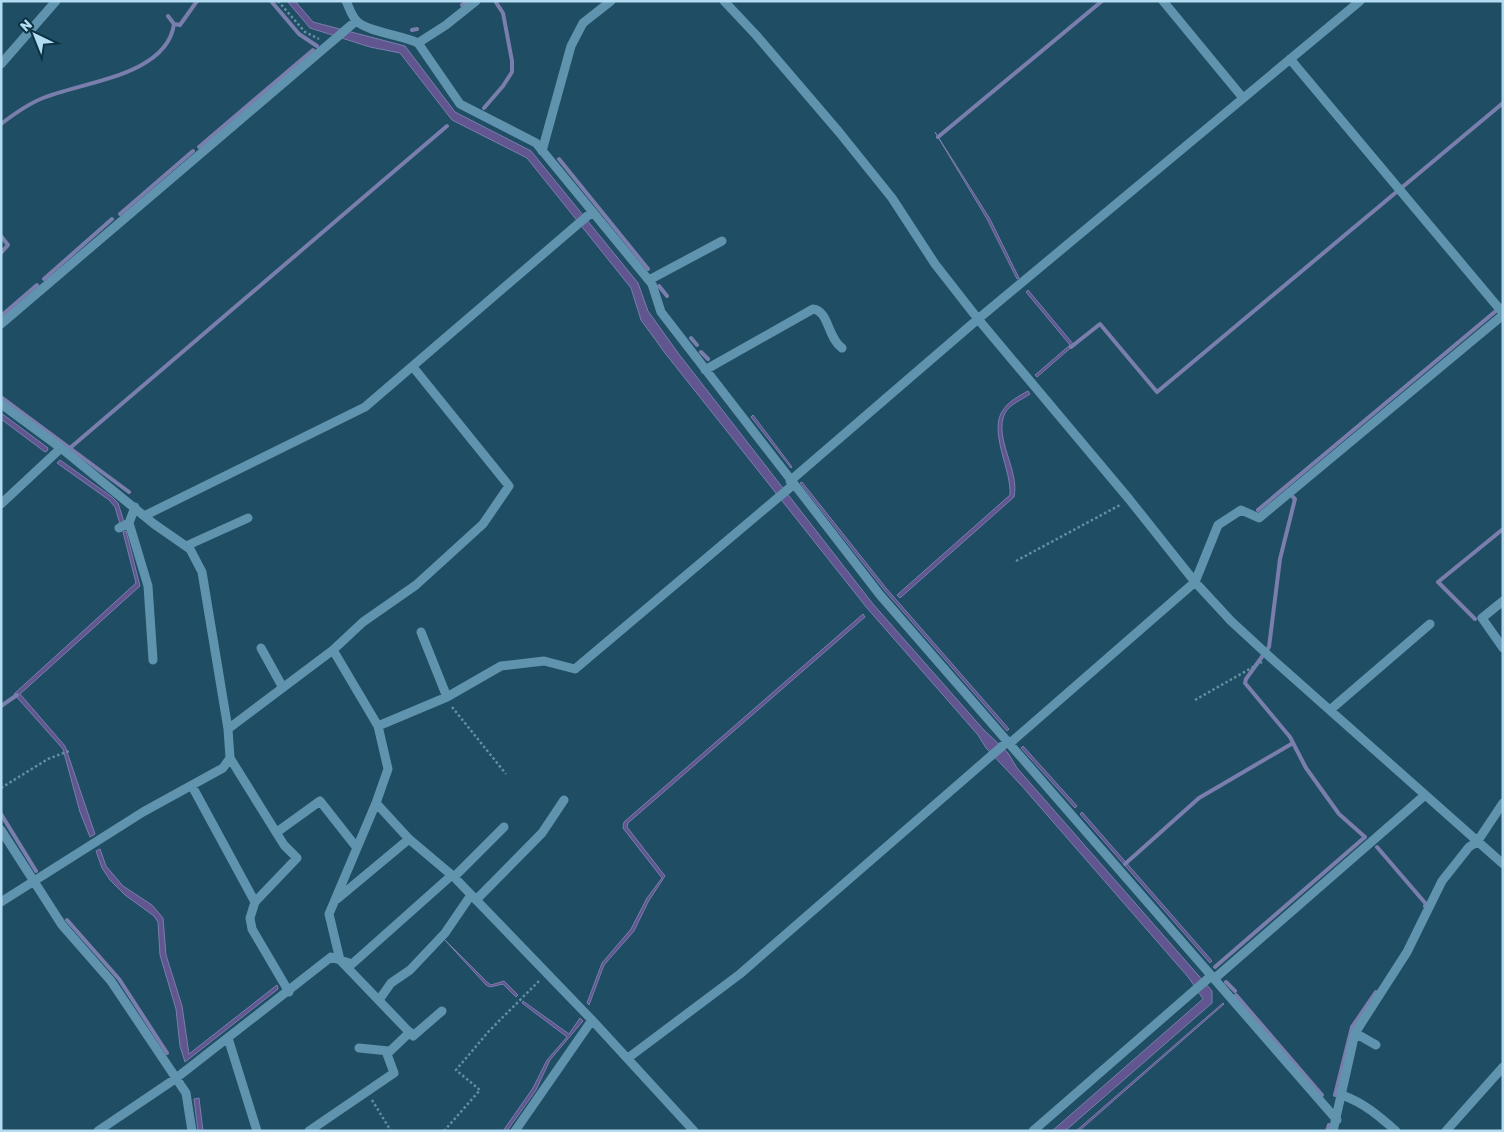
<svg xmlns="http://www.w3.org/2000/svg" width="1504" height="1132" viewBox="0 0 1504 1132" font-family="Rubik,sans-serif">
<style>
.water{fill:#61568f;stroke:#7a7eac}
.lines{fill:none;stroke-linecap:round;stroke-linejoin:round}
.stream{stroke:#7a7eac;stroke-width:4}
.path{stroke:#638ea4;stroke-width:2.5;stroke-dasharray:2.5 2.5;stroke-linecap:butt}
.minor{stroke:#6093ad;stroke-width:9}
</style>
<rect width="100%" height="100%" fill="#1f4d63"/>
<path class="water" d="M287,1H295L313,22L405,46L455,112L531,151L638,283L648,311L678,353L873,604L983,729L1008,753L1017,768L1212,991V1003L1065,1131H1052L1203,999L1189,978L1021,785L986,748L978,735L867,608L665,353L641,320L631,288L527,158L452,120L400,53L370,47L310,28Z
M935,132L990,219L1019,278L1017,279L987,219Z
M1028,290L1074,345L1037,377L1035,375L1070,345L1026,292Z
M1028,391L1030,394C1023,399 1010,404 1005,413C993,438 1020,470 1014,497L900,598L897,595L1010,495C1012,471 988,431 1003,410C1009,401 1019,396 1028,391Z
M1,413L48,448L47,451L45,452L1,419Z
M753,415L792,467L791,468L751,417Z
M60,460L112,497L118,503L124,522L120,524L115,507L109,500L57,463Z
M802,482L886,588L1009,729L1007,731L885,591L800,483Z
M126,531L140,586L20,694L65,746L95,834L90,837L80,812L63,749L14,694L136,583L123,532Z
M863,614L865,617L628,823L627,827L665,876L648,902L634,931L604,965L589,1005L587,1003L602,963L631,929L647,898L662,878L623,828L624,822Z
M1023,746L1077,806L1075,808L1021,748Z
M1082,812L1212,961L1210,963L1080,814Z
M100,849L106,866L123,886L152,905L163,918L166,955L182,1006L189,1054L277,985L278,989L185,1062L180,1046L176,1009L160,955L158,922L154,916L125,895L110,880L102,868L96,851Z
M444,939L487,982L491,985L504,981L518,995L516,997L503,984L490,987L486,985Z
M523,1001L569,1034L580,1018L583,1021L550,1060L536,1090L507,1131H503L533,1088L547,1060L567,1037L522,1003Z
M1223,1003L1224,1004L1079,1131H1076Z
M199,1098L203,1131H198L194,1099Z"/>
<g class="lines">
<path class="stream" d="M271,1L299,34L317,46
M462,5L467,1
M174,24L180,25L197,1
M412,30L417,29
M484,108L503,86L512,72V61L503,13L495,1
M1,124C14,114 28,104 43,98C81,82 167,76 174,24L168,16
M938,137L1102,1
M199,147L313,50
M559,159L648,269
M120,214L193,151
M1,236L8,245L1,253
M44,279L112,219
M659,286L667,296
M1,316L37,285
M691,338L697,345
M1071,347L1100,324L1157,392L1503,103
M701,352L708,359
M1,397L129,492
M70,448L447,126
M1258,510L1503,305
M1475,619L1438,582L1503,529
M1,706L17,695
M1,814L36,871
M1377,847L1426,904L1425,906
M1125,864L1199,798L1293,743
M67,920L119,979L167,1053
M1215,967L1365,837L1339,814L1306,768L1290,737L1245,683L1246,679L1269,647L1280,559L1295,499L1293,497
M1226,982L1235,991
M1236,995L1322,1095
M1335,1095L1352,1027L1376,992
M1327,1131L1329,1125"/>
<path class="path" d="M278,1L305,32L319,39
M1016,561L1120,505
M1195,700L1262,662
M452,707L506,774
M1,788L48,759L69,751
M372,1100L391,1131
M444,1131L480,1090L456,1070L489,1031L540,980"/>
<path class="minor" d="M346,1C349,7 351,14 355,19C364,32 403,35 418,43L460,104L536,143L652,284L661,312L880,595L1337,1120
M724,1L756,35L839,132L892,198L935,264L978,319L1129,499L1195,582L1231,621L1270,657L1503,864
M1163,1L1243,98
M418,43L446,25L476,1
M1290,59L1503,313
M1,64L56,1
M542,151L571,46L583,23L611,1
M649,280L722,241
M1,324L356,21
M705,370L813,309C829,311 827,337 842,348
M1,404L61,448L154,524L190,549L202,572L228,729L230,758L223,768L143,812L1,902
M790,481L978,319L1360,1
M1,504L61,448
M135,507L129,523L148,586L153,660
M146,515L365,407L592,212
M119,528L129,523
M186,546L248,518
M1503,601L1482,618L1503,648
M421,632L447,697
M261,648L282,686
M333,650L378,726L388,769L376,803L329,914L340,960L413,1036L442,1011
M1330,710L1430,624
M378,726L447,697L501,666L544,661L575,669L793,485
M228,729L333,650L363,622L416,585L483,524L509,486L413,367
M1009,744L1195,582L1218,525L1241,510L1259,518L1503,315
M230,758L284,845L297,858L255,902
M192,786L255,902L250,918L252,929L289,992
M376,803L409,839L454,877L592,1020L694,1131
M1,830L62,925L111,981L186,1093L192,1131
M277,832L320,801L357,848
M454,877L504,827
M337,899L409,839
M476,900L542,833L564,800
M1214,979L1425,795
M379,1000L391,983L410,970L445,933L471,895
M1355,1033L1376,1045
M228,1038L257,1131
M359,1048L389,1051
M628,1058L740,974L1007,742
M1342,1095C1364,1103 1379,1116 1396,1131
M98,1131L175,1079L331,957L352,964L452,875
M309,1131L394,1073L387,1054L410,1032
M515,1131L592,1020
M1033,1131L1211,976
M1333,1131L1355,1033L1407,952L1442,881L1469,847L1477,842L1503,803
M1446,1131L1503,1067"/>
</g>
<rect width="1504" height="1132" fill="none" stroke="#b3dbf1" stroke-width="5"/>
<g transform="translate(35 35) rotate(317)" stroke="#0c3243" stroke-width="4" paint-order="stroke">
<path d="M0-4L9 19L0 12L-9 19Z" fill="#b3dbf1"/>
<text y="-8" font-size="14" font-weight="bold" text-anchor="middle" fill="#b3dbf1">N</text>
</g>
</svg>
